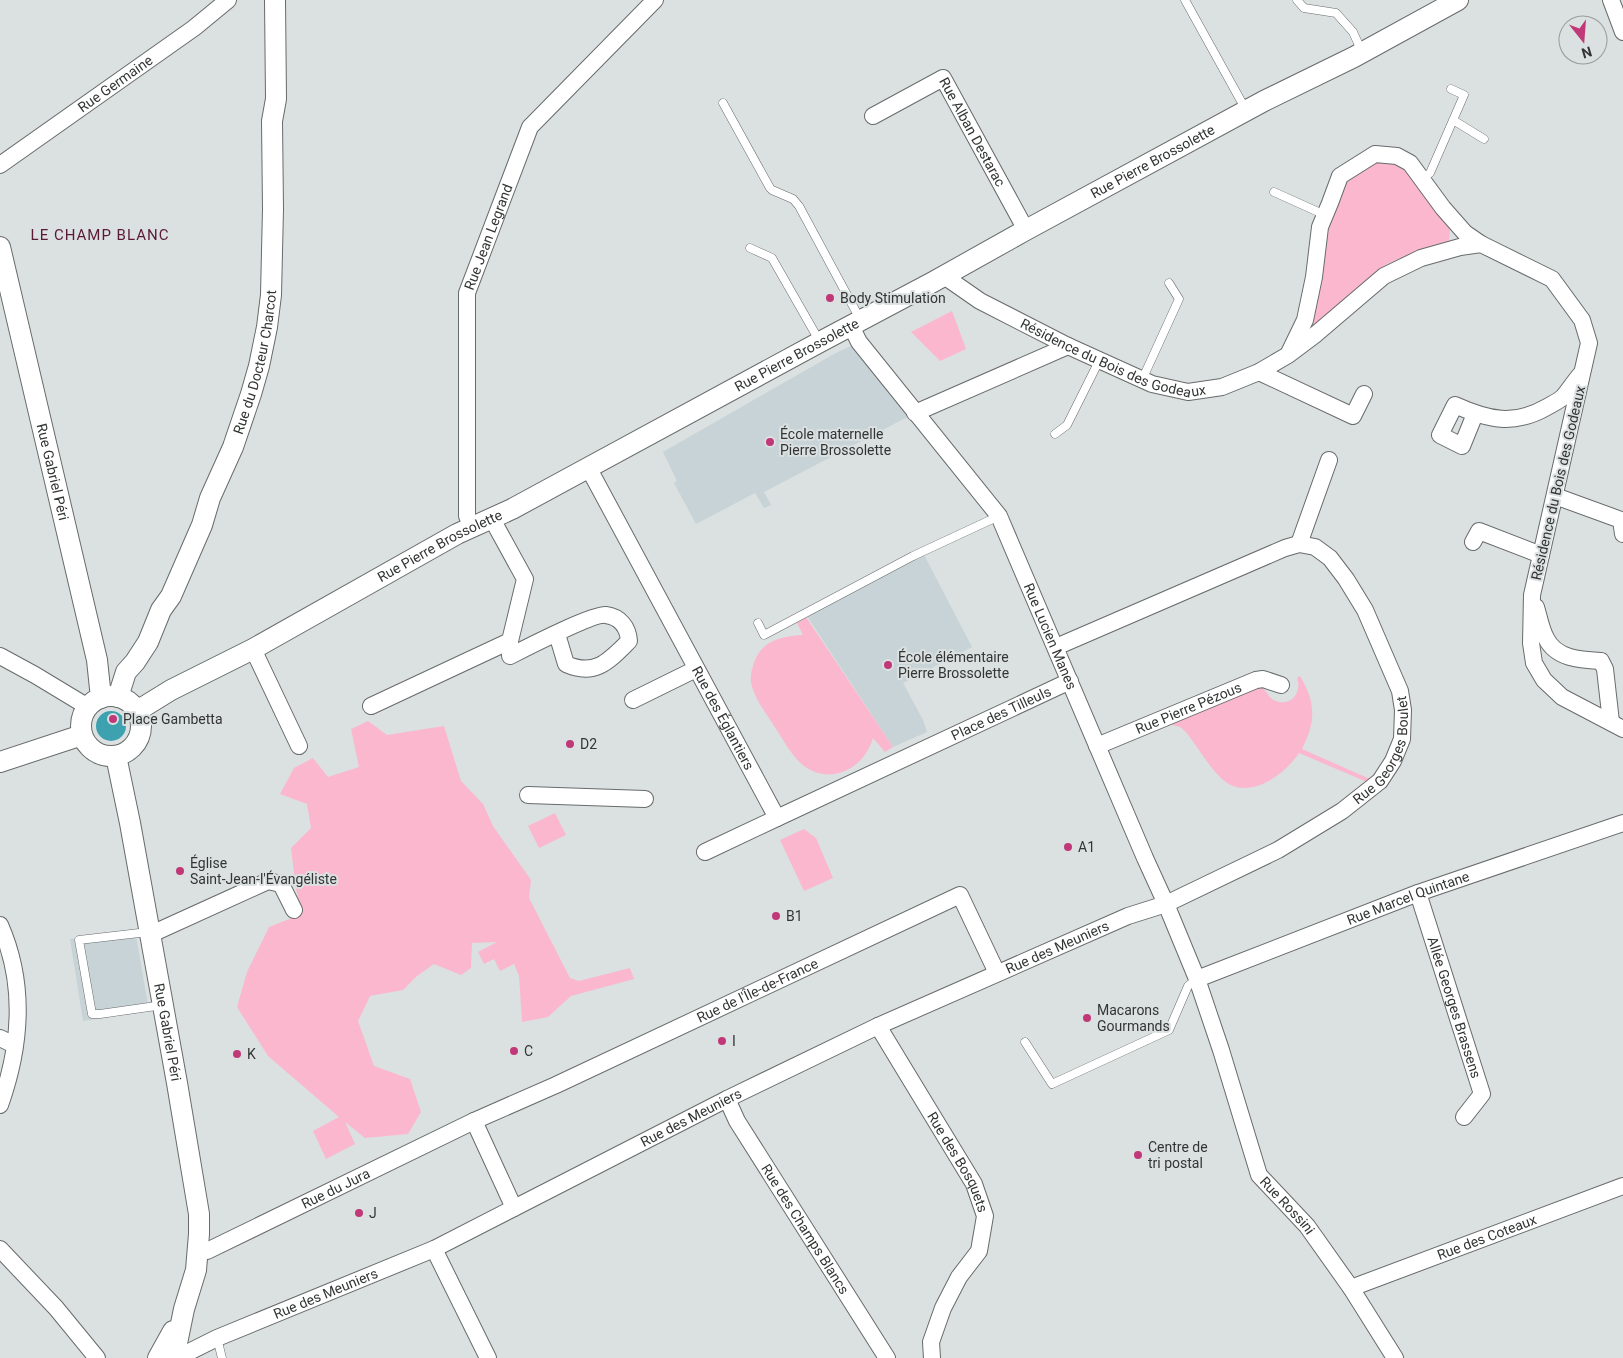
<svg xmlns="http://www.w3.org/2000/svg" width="1623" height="1358" viewBox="0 0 1623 1358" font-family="Roboto,sans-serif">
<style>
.built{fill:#c7d3d6}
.green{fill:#fbb7ce}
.water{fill:#3da1af}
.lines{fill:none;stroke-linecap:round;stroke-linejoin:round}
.service-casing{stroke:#676b6b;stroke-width:9}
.minor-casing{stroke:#676b6b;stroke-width:18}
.tertiary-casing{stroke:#676b6b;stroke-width:22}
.service{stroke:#fff;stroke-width:8}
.minor{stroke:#fff;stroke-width:16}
.tertiary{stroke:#fff;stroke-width:20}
.poi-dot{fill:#c03877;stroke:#dbe0e1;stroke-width:2}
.labels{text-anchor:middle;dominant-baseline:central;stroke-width:4;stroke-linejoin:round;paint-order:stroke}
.street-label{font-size:14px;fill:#333535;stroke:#dbe0e1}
.poi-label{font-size:14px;fill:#333535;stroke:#dbe0e1;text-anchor:start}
.neighbourhood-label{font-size:15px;letter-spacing:1px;fill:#5b1936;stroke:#dbe0e1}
</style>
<rect width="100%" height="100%" fill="#dbe0e1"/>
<path class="built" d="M859,342L915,413L764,492L771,505L764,508L755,493L696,524L674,483L677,481L663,452L834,354Z
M922,551L972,647L903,683L923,720L927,732L893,747L805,613Z
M135,930L149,1011L83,1021L70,939Z"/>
<path class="green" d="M1383,159L1399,164L1410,173L1450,227L1449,243L1416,251L1387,264L1318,327L1312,330L1325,228L1346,180L1370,162Z
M952,311L966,349L940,361L911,332Z
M806,617L893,747L885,752L873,738C865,766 835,785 807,768C793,759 785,742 776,729C767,714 754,699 751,682C750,675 752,669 754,663C761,640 783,636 803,635L797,623Z
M1300,676C1316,703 1316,721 1302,749L1370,779L1367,782L1299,753C1284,776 1246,803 1221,778C1209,767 1197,746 1186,732L1180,727L1172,725L1170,721L1255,685C1270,689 1265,697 1276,701C1292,707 1302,691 1297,678Z
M368,721L387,735L444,726L461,781L483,804L493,826L531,880L529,898L570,978L579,981L630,968L634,979L571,996L548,1017L522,1022L519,976L514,964L500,971L494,959L484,964L478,952L497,942L472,943L471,968L461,975L434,964L417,976L403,990L370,996L358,1021L374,1066L410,1079L421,1112L408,1134L365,1138L345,1122L355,1144L326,1159L313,1131L339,1117L268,1056L237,1007L247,972L269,927L302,914L296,889L291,848L311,828L307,804L280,794L294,768L313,758L328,777L359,767L351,729Z
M555,813L566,835L539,848L528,826Z
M804,829L816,838L833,878L804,891L780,840Z"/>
<path class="water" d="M96 726a15 15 0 1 1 30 0a15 15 0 1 1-30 0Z"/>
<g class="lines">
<g class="service-casing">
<path id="service" d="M1185,0L1246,110
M1297,0L1304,8L1336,13L1353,32L1362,52
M723,103L770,188L772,190L793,199L799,206L860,319
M1453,120L1484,139
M1422,179L1430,173L1464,95L1451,89
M1274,192L1325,215
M750,248L772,258L820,342
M1142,380L1179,299L1169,283
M1055,434L1067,425L1099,361
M758,623L764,635L913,556L999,516
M148,932L79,940L92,1014H100L163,1005
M1025,1042L1052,1084L1169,1030L1188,986L1197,979
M217,1338L222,1358"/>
</g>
<g class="minor-casing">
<g id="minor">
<path d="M1611,0L1623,32"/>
<path id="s1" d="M873,116L943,78L1026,230"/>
<path id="s2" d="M0,165L194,28L228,0"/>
<path id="s3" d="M944,276L980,301L1068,346L1152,384L1188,392L1222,387L1259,372L1288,355L1316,334L1384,276L1421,258L1460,247L1481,244L1552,279L1582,320L1589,343L1532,595L1531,643L1534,663L1544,680L1562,697L1623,729"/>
<path id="s4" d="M851,326L859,342L999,516L1145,858L1166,904L1197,979L1221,1050L1259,1175L1307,1226L1351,1288L1395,1358"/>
<path d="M1289,353L1305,320L1314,277L1320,227L1330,203L1340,176L1375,154L1397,156L1410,163L1443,208L1465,233L1481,244"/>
<path d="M1259,372L1353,416L1364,394"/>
<path d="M915,413L1068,346"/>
<path d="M1475,414L1462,446L1440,435L1455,405C1488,420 1514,426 1547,407C1552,404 1559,401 1563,397C1569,390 1574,382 1580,375"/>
<path id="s5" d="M588,467L777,818L1070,681"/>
<path d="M1555,496L1621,520L1623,534"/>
<path id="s6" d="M472,528L467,516V293L530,127L655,0"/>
<path d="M1473,542L1479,531L1541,555"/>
<path d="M1299,544L1329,460"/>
<path d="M1536,607C1539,617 1541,629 1546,638C1556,659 1581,660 1601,661L1605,669L1611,722"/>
<path d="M510,641V656C526,648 594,613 606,615C620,617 628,627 629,641C609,661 595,677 566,664L557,634"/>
<path d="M253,649L299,746"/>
<path d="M0,656L35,675L88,707"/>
<path d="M633,700L696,669"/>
<path d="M371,706L510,641L525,579L492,519"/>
<path id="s7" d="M1097,746L1256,680L1263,679L1281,685"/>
<path d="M528,795L645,799"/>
<path d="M705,852L777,818"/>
<path id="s8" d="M1418,893L1482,1094L1464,1117"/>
<path d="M0,925C26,984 21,1046 0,1105"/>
<path d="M150,932L158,931L268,881L281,884L294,910"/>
<path id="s9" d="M1197,979L1418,893L1623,823"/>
<path id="s10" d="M878,1026L974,1184L985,1216L979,1251L959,1277L943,1308L931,1342L932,1358"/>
<path d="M0,1038L14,1045"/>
<path id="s11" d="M727,1099L737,1121L887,1358"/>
<path d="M474,1121L514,1208"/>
<path d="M0,1249L56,1308L97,1358"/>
<path d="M434,1249L488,1358"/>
<path id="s12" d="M198,1251H207L474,1121L556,1085L960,895L997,973"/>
<path id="s13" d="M1351,1288L1623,1186"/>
<path id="s14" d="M177,1358L217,1338L434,1249L727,1099L878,1026L1128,916L1166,904L1278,850L1342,811L1380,781L1393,761L1402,739L1403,710L1400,691L1365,610L1346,579L1330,558L1315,547L1299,544L1285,548L1056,647"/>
</g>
</g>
<g class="tertiary-casing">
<g id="tertiary">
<path id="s15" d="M0,247L97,660L101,698"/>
<circle cx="111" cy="726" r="30"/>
<path id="s16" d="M118,697L126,672L135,662L148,642L161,610L171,596L202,525L210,498L233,447L251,394L259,366L267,327L271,295L273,209L272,121L276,99L275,0"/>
<path id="s17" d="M137,711L171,690L253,649L457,534L512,509L820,342L933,282L1026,230L1264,101L1354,57L1458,0"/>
<path id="s18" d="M116,756L130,823L177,1083L199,1214V1234L196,1270L184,1309L174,1358"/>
<path d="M0,762L82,735"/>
<path d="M158,1358L173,1331"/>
</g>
</g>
<use href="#service" class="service"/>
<use href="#minor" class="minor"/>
<use href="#tertiary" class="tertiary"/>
</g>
<g class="poi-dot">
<circle cx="830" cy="298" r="5"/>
<circle cx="770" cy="442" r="5"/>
<circle cx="888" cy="665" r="5"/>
<circle cx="113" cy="719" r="5"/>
<circle cx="570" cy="744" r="5"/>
<circle cx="1068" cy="847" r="5"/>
<circle cx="180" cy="871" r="5"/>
<circle cx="776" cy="916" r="5"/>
<circle cx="1087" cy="1018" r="5"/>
<circle cx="722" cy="1041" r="5"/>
<circle cx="514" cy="1051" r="5"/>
<circle cx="237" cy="1054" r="5"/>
<circle cx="1138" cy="1155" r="5"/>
<circle cx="359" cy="1213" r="5"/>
</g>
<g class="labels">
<g class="street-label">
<text stroke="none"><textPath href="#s2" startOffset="141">Rue Germaine</textPath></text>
<text stroke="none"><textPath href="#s1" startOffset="141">Rue Alban Destarac</textPath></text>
<text stroke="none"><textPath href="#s17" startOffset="1155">Rue Pierre Brossolette</textPath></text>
<text stroke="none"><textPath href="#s6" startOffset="296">Rue Jean Legrand</textPath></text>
<text stroke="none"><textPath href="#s3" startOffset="190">Résidence du Bois des Godeaux</textPath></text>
<text stroke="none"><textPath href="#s17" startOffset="750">Rue Pierre Brossolette</textPath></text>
<text stroke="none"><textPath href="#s16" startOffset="365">Rue du Docteur Charcot</textPath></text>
<text stroke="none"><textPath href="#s15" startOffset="231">Rue Gabriel Péri</textPath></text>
<text transform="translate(1558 483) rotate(-77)">Résidence du Bois des Godeaux</text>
<text stroke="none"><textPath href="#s17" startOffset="345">Rue Pierre Brossolette</textPath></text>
<text stroke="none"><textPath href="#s4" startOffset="372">Rue Lucien Manes</textPath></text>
<text stroke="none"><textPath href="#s7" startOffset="99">Rue Pierre Pézous</textPath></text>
<text stroke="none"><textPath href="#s5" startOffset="646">Place des Tilleuls</textPath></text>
<text stroke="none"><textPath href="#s5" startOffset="285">Rue des Églantiers</textPath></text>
<text stroke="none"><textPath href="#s14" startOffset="1366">Rue Georges Boulet</textPath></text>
<text stroke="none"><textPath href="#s9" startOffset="226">Rue Marcel Quintane</textPath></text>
<text stroke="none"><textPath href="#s14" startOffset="972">Rue des Meuniers</textPath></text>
<text stroke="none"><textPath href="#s12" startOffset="618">Rue de l'Île-de-France</textPath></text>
<text stroke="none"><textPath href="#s8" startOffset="120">Allée Georges Brassens</textPath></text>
<text stroke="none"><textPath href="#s18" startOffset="281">Rue Gabriel Péri</textPath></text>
<text stroke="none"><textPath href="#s14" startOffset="568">Rue des Meuniers</textPath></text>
<text stroke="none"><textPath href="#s10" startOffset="158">Rue des Bosquets</textPath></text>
<text stroke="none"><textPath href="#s12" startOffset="152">Rue du Jura</textPath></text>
<text stroke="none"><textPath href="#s4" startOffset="992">Rue Rossini</textPath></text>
<text stroke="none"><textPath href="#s11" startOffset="152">Rue des Champs Blancs</textPath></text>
<text stroke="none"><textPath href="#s13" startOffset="145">Rue des Coteaux</textPath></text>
<text stroke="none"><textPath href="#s14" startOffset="162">Rue des Meuniers</textPath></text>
</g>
<g class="poi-label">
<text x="840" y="298">Body Stimulation</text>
<text x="780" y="434">École maternelle<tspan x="780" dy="16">Pierre Brossolette</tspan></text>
<text x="898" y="657">École élémentaire<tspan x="898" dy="16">Pierre Brossolette</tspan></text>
<text x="123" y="719">Place Gambetta</text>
<text x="580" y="744">D2</text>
<text x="1078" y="847">A1</text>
<text x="190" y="863">Église<tspan x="190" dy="16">Saint-Jean-l'Évangéliste</tspan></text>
<text x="786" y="916">B1</text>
<text x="1097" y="1010">Macarons<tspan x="1097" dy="16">Gourmands</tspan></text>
<text x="732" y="1041">I</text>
<text x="524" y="1051">C</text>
<text x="247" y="1054">K</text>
<text x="1148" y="1147">Centre de<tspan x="1148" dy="16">tri postal</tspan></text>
<text x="369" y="1213">J</text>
</g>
<g class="neighbourhood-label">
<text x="100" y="235">LE CHAMP BLANC</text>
</g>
</g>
<g transform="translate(1583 40) rotate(163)"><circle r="24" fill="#dbe0e1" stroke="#989c9c"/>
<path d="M0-4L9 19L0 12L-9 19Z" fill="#c03877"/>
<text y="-8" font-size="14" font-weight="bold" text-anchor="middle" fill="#333535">N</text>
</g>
</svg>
